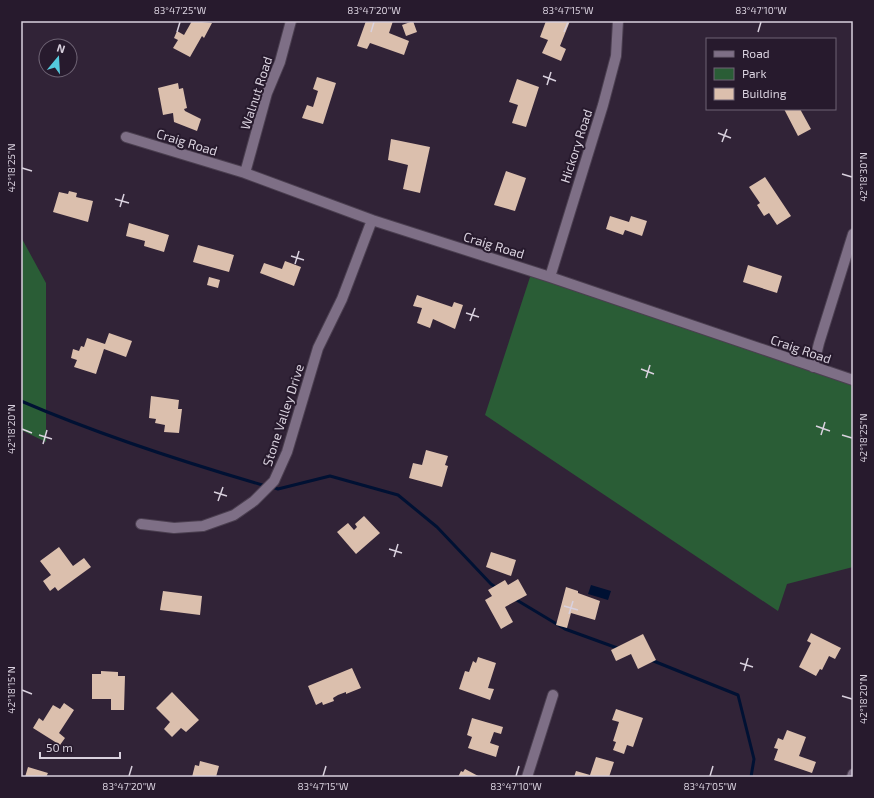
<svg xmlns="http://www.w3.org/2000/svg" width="874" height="798" viewBox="0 0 874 798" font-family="'Exo 2',sans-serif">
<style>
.green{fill:#2a5d36}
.water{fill:#013}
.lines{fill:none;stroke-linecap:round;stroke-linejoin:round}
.stream{stroke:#013;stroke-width:3}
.building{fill:#dbbfad}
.minor-casing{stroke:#4b3f50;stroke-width:12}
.minor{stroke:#7e6f86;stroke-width:10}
.ticks{fill:none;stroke:#d9d1de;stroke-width:1.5}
.labels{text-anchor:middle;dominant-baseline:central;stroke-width:4;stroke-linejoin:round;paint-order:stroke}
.street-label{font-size:13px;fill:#d9d1de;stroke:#271a2d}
.neatline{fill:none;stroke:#d9d1de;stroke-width:1.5}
.ticks-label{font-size:10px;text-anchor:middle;fill:#d9d1de}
</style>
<rect width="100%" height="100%" fill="#312337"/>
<path class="green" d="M21,237L46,283V442L21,430Z
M532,271L853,380V567L787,584L778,611L485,415Z"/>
<path class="water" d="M591,585L611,591L608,600L588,594Z"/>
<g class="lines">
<path class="stream" d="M21,401C100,435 183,462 266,486
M272,487L278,489L330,476L398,495L437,527L491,584L497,588
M515,599L565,629L620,649
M651,660L738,695L754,759L751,777"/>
</g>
<path class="building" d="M192,21L212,23L204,38L202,36L190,57L173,48L178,40L174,38L177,31L184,35Z
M366,21H393L389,33L409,41L404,55L370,43L367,49L357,46Z
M413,21L417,32L406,36L402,25Z
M546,21H570L560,46L566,49L561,61L542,53L548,40L540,37Z
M317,77L336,83L323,124L302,118L307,105L313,107L318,91L313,89Z
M517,79L539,87L526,127L512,123L518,105L509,102Z
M178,83L179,89L183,88L187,108L184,109L185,111L201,119L197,131L174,122L173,113L163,115L158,88Z
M784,109H800L811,129L798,136Z
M391,139L430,147L420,193L403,189L408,165L388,160Z
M506,171L526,178L515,211L494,205Z
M765,177L791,216L777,225L769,213L764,216L757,205L760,203L749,187Z
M69,191L77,193L76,197L93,201L88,222L53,212L59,192L68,194Z
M610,216L629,222L631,216L647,221L642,236L625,230L623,235L606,229Z
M129,223L169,235L164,252L144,246L145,241L126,236Z
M198,245L234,255L229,272L193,262Z
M285,261L301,267L294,286L260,273L264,263L282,269Z
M748,265L782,276L777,293L743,282Z
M209,277L220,280L218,288L207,285Z
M417,295L452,307L454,302L463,305L455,329L433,319L430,328L417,323L422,308L413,306Z
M109,333L132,341L126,357L104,349L96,374L74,367L77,360L71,358L73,349L79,351L81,346L84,347L87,338L105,344Z
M151,396L179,400L178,409H182L179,433L164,432L165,425L155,423L156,419L149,418Z
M426,450L448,456L445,465L448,466L442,487L409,478L413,463L422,465Z
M364,516L380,533L356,554L337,532L348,523L354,530L357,527L355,524Z
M59,547L73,566L84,558L91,567L58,591L55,587L50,591L43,581L51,575L40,561Z
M491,552L516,560L511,576L486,567Z
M518,579L527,595L505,607L513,622L501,629L485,600L492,596L488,590L505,580L508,585Z
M566,587L578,591V593L600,601L595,620L571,613L567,628L556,625Z
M163,591L202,596L200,615L160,610Z
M811,633L841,648L835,659L829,656L822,670L820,669L816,676L799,667L811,643L807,641Z
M643,634L656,660L638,669L631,654L616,661L611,650Z
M478,657L496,663L488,688L494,689L490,700L459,689L465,671L469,672L473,661L476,663Z
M352,668L361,688L346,694V692L338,695L333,698L334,701L323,705L322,702L316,705L308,686Z
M101,671L118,672V676H125L124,710H111V699H92V674H101Z
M172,692L199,720L186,732L181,728L172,737L164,729L170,722L156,708Z
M64,703L74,710L59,733L65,738L60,745L33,728L39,718L43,721L53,705L60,709Z
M616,709L643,718L633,747L627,745L624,754L613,750L616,742L613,741L619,722L612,720Z
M472,718L503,727L501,734L494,732L490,743L499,746L496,757L468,748L472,737L467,735Z
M787,730L806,737L799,756L816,762L812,773L774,760L778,749L774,748L778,738L783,740Z
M596,757L614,762L609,777H574L576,771L590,775Z
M200,761L219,766L216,777H192L195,765L199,766Z
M28,767L48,773L46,777H25Z
M465,769L480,777H458L461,771L463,772Z"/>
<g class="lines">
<g class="minor-casing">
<path id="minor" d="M126,137L245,173L372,220L550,277L853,380
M245,173L267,93L280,62L291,21
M550,277L603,105L616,56L618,21
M813,367L819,343L853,234
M141,524L174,528L203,526L234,515L254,501L274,481L287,452L318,348L342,299L372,220
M527,777L553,695
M852,777L853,774"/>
</g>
<use href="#minor" class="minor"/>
</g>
<path class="ticks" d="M177,32L180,22M371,32L374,22M564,32L568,22M758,32L761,22M543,76L556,81M547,85L551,72M718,133L731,138M722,142L727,129M22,168L32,171M842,174L852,177M115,199L129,203M120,207L124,194M291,256L304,260M295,264L299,251M466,313L479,317M470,321L475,308M641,369L654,374M646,378L650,365M816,426L830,431M22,429L32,433M39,435L52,439M821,435L825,422M842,435L852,438M43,444L47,430M214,492L227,496M218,501L223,487M389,549L402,553M394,557L398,544M564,606L578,610M569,614L573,601M740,663L753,667M744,671L748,658M22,690L32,694M842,696L852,699M129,776L132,766M323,776L326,766M516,776L519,766M710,776L713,766"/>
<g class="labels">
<g class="street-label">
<text transform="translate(256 93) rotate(-72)">Walnut Road</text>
<text transform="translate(187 142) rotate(17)">Craig Road</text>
<text transform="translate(576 146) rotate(-72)">Hickory Road</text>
<text transform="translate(494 245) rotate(17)">Craig Road</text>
<text transform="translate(801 349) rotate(19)">Craig Road</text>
<text transform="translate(283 415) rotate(-72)">Stone Valley Drive</text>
</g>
</g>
<rect width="874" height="798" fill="none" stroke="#271a2d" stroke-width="44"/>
<rect x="706" y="38" width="130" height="72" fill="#271a2d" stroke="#6e6374"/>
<rect x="714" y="51" width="20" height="6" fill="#7e6f86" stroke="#6e6374"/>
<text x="742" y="58" font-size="12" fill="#d9d1de">Road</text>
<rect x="714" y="68" width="20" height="12" fill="#2a5d36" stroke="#6e6374"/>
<text x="742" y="78" font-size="12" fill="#d9d1de">Park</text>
<rect x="714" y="88" width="20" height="12" fill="#dbbfad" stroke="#6e6374"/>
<text x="742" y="98" font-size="12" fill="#d9d1de">Building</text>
<g transform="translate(58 58) rotate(18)"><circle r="19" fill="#271a2d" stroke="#6e6374"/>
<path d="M0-3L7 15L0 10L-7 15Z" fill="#54cadd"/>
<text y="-6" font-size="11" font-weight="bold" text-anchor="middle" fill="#d9d1de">N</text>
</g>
<path d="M40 752v6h80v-6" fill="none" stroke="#d9d1de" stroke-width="2"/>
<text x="46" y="752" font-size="12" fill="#d9d1de" stroke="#271a2d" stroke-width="3" paint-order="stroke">50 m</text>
<rect x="22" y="22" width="830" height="754" class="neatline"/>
<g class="ticks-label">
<text x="180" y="14">83°47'25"W</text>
<text x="374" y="14">83°47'20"W</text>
<text x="568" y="14">83°47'15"W</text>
<text x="761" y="14">83°47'10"W</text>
<text transform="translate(11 168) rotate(-90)" y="4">42°18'25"N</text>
<text transform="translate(863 177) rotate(-90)" y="4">42°18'30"N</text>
<text transform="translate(11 429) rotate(-90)" y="4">42°18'20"N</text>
<text transform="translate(863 438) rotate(-90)" y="4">42°18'25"N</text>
<text transform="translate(11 690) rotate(-90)" y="4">42°18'15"N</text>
<text transform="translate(863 699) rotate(-90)" y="4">42°18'20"N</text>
<text x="129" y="790">83°47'20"W</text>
<text x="323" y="790">83°47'15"W</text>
<text x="516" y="790">83°47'10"W</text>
<text x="710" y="790">83°47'05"W</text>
</g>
</svg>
